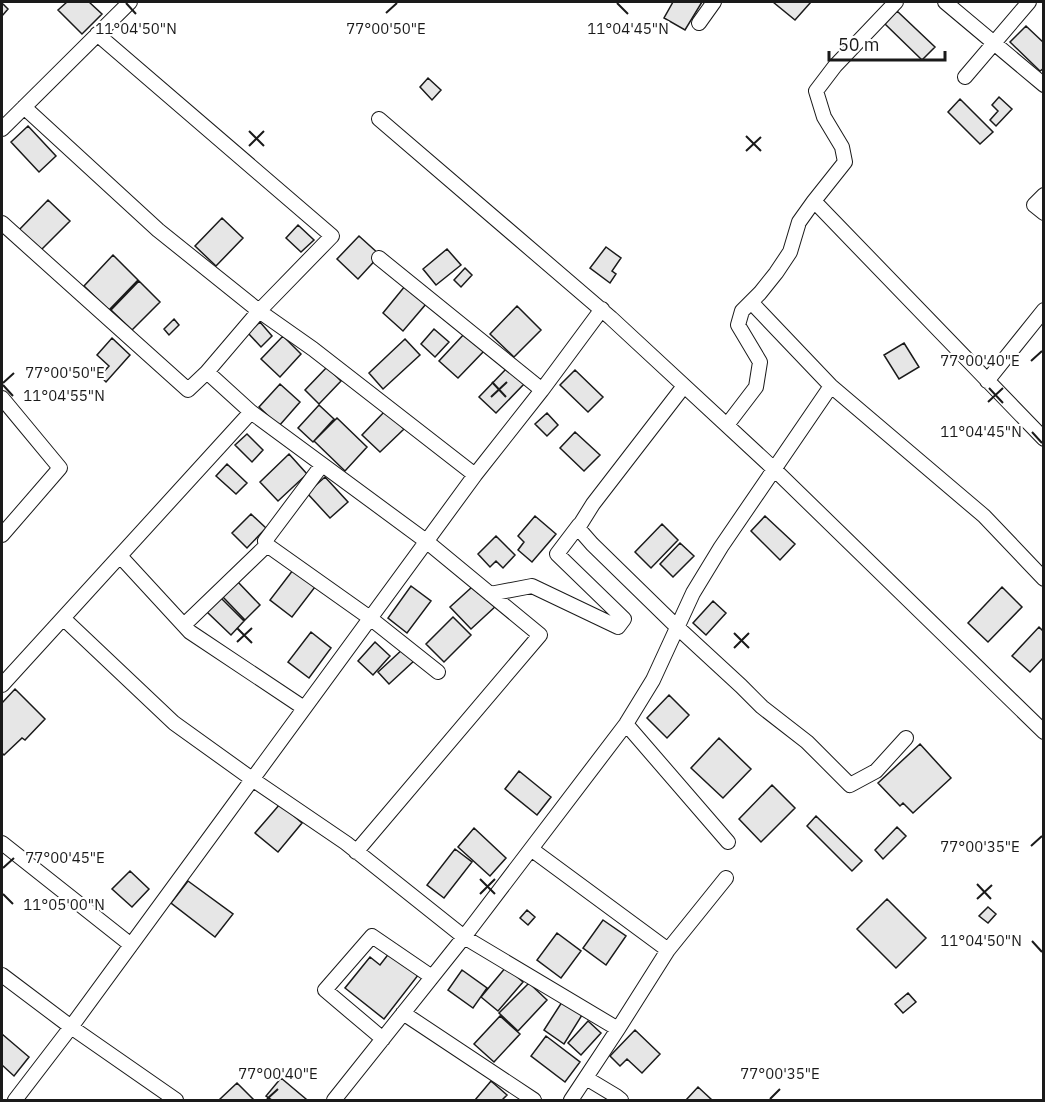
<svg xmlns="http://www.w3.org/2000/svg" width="1045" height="1102" viewBox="0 0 1045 1102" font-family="'IBM Plex Sans',sans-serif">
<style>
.building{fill:#e6e6e6;stroke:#1a1a1a;stroke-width:1.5}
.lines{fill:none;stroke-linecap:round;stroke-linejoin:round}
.minor-casing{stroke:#1a1a1a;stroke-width:16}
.minor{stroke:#fff;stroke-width:14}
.ticks{fill:none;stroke:#1a1a1a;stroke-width:2}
.ticks-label{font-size:15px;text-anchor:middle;fill:#1a1a1a;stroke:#fff;stroke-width:4.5;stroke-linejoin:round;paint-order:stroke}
</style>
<rect width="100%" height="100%" fill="#fff"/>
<path class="building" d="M2,2H4L2,3L8,9L2,16Z
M67,2H89L102,14L82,34L58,10Z
M673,2H702L685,30L664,18Z
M773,2H811L795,20Z
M897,11L935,47L922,60L885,24Z
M1026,26L1044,43V68L1040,71L1010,42Z
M428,78L441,90L432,100L420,87Z
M999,97L1012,109L996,126L990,120L998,111L992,105Z
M960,99L993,132L980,144L948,112Z
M28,126L56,156L39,172L11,142Z
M48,200L70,221L39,252L18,231Z
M222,218L243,238L216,266L195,246Z
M298,225L314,240L301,252L286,238Z
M359,236L380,255L358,279L337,259Z
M606,247L621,258L612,271L616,274L610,283L590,268Z
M447,249L461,265L436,285L423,269Z
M113,255L138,280L109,310L84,286Z
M465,268L472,275L461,287L454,280Z
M139,281L160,302L132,330L111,310Z
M405,286L426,304L403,331L383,313Z
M517,306L541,330L514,357L490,334Z
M174,319L179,325L169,335L164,329Z
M260,322L272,336L261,347L248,333Z
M434,329L449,342L435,357L421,344Z
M465,333L484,351L458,378L439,361Z
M283,336L301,354L280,377L261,359Z
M112,338L130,355L106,382L100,376L109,366L97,355Z
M405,339L420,355L383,389L369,373Z
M904,343L919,367L899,379L884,355Z
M327,367L341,381L319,404L305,390Z
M507,368L524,384L496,413L479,397Z
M575,370L603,397L588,412L560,385Z
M280,384L300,402L279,426L259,407Z
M319,405L334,419L313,442L298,428Z
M385,411L404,429L380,452L362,435Z
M547,413L558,425L547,436L535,424Z
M337,418L367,447L345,471L314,441Z
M575,432L600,455L584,471L560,448Z
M247,434L263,450L252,462L235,445Z
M289,454L307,474L278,501L260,482Z
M227,464L247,483L236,494L216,476Z
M325,477L348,502L330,518L307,493Z
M251,514L266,528L247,548L232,533Z
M535,516L556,534L532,562L518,550L524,542L518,536Z
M765,516L795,544L780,560L751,531Z
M662,524L678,540L651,568L635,552Z
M496,536L515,555L503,568L496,561L490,567L478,554Z
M680,543L694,556L673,577L660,564Z
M293,570L315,587L292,617L270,600Z
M237,581L260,605L245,620L222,596Z
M411,586L431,601L407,633L388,618Z
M472,587L478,593L482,589L497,605L471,629L450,607Z
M1002,587L1022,607L988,642L968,623Z
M221,598L244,621L231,635L207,612Z
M713,601L726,613L706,635L693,623Z
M453,617L471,635L444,662L426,644Z
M1039,627L1044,632V657L1030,672L1012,656Z
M311,632L331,648L309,678L288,662Z
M375,642L390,656L373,675L358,661Z
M404,648L415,660L389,684L378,672Z
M15,689L45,719L25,740L22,738L4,755L2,753V703Z
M669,695L689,715L667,738L647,718Z
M719,738L751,769L723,798L691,768Z
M920,744L951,778L913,813L903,803L900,806L878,783Z
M519,771L551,797L537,815L505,789Z
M772,785L795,808L761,842L739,819Z
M280,804L302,823L278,852L255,833Z
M816,816L862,861L852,871L807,826Z
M897,827L906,836L883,859L875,850Z
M474,828L506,858L490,876L458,847Z
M455,849L472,862L444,898L427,885Z
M130,871L149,889L132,907L112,889Z
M188,881L233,914L215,937L171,903Z
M887,899L926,938L896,968L857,929Z
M988,907L996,914L988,923L979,916Z
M527,910L535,917L528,925L520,918Z
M603,920L626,936L606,965L583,948Z
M557,933L581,951L561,978L537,960Z
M390,952L419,974L384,1019L345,988L370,957L380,965Z
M506,967L523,982L498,1011L481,997Z
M462,970L487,988L473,1008L448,990Z
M529,983L547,1000L518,1031L499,1013Z
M908,993L916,1002L903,1013L895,1004Z
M562,1002L582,1015L564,1044L544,1030Z
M500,1016L520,1034L494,1062L474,1044Z
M588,1021L601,1033L581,1055L568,1043Z
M635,1030L660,1054L642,1073L627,1059L620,1066L610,1056Z
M2,1034L29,1057L14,1076L2,1065Z
M546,1036L580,1062L565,1082L531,1056Z
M281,1078L306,1099L305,1100H272L266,1096Z
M491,1081L507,1095L502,1100H475Z
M237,1083L254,1100H219Z
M698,1087L712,1100H686Z"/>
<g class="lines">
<g class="minor-casing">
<path id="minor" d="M945,2L1044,85
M699,23L714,2
M97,34L332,236L259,311L313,349L475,475
M965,77L1029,2
M24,107L158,230L259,311L207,372
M379,119L611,318L774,469L1044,732
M2,129L130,2
M1044,195L1034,205L1044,213
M814,201L1044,439
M2,223L188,390L207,372L251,412L426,541L540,635L356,852
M379,258L542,390
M751,302L831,386L984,516L1044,579
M987,381L1044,310
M684,386L593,504L578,528L592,544L677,627L741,686L762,707L807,742L850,785L876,771L906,738
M2,398L60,468L2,535
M727,425L756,387L760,362L738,325L742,311L760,293L776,273L790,252L799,222L814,201L845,162L842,147L824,117L816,91L835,66L896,2
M267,545L370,618L438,672
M120,556L190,632L304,708
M490,594L532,586L618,627L624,619L557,554L579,525
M63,618L174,723L252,779L346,843L464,937L618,1029
M184,625L267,545L265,541L322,465
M2,685L251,412
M626,724L728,842
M2,843L131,945
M531,849L668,950L618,1029L571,1100
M668,950L726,878
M2,975L71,1027L176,1100
M403,1013L534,1100
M383,1039L325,990L372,936L432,977
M586,1078L616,1096L621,1100
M15,1100L71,1027L475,475L542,390L602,309
M334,1100L464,937L626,724L653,680L693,593L721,547L831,386"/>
</g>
<use href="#minor" class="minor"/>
</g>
<path class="ticks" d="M126,3L136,14M617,3L628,14M386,13L397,3M249,131L264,146M746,136L761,151M249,146L264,131M746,151L761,137M1031,361L1042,351M492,382L506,397M3,383L14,373M3,385L13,396M989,388L1003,403M491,397L507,382M988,402L1003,388M1032,432L1042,443M237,628L252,643M734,633L749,648M237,642L252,628M734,648L749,633M1031,846L1042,836M3,868L14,858M480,879L495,894M977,884L991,899M3,894L13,904M480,894L495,879M977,899L992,885M1032,941L1042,952M267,1099L278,1089M770,1099L780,1089"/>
<g class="ticks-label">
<text x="386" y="34">77°00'50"E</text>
<text x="136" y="34">11°04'50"N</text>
<text x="628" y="34">11°04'45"N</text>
<text x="980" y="366">77°00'40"E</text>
<text x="65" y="378">77°00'50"E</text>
<text x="64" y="401">11°04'55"N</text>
<text x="981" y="437">11°04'45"N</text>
<text x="980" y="852">77°00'35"E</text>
<text x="65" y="863">77°00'45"E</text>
<text x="64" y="910">11°05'00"N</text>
<text x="981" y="946">11°04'50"N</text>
<text x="278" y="1079">77°00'40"E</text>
<text x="780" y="1079">77°00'35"E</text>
</g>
<rect width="1045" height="1102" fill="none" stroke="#1a1a1a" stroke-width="6"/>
<path d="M829 51v9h116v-9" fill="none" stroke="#1a1a1a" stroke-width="3"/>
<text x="838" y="51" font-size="18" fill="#1a1a1a" stroke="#ffffff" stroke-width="4.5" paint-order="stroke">50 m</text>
</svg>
